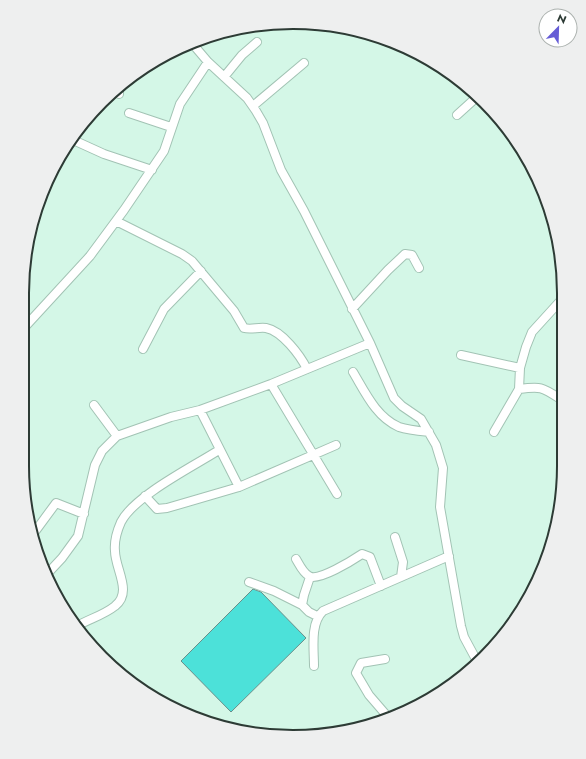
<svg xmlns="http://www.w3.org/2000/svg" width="586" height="759" viewBox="0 0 586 759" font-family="Jost,sans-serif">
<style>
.building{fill:#4ce1d9;stroke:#698e8a}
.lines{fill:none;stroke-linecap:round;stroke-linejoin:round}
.minor-casing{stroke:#a2c3b4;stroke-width:10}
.minor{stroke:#fff;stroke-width:8}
.rim{fill:none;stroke:#2d3b35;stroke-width:2}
</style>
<rect width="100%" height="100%" fill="#d4f7e7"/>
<path class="building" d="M253,589L261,592L306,638L231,712L181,661Z"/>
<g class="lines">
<g class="minor-casing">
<path id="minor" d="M191,42L208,62L247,98L256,111L263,123L281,170L304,211L370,343L394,398L402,406L421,419L436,445L443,468L440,507L461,626L464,637L478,663
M224,77L242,55L257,42
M119,94V90
M253,106L304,63
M129,113L171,127
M457,115L478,96
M71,139L104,154L152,170
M116,221L182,254L192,261L234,311L244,328C251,330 258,327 266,328C282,331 300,355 307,369
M352,309L388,270L405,254L412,255L419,268
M22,330L90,256L124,210L164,151L180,104L208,62
M143,349L164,309L201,271
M461,355L520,368
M353,372C365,392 376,417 399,427C408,430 419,431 429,432
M271,384L337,494
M519,389C542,386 542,387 562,400
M94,405L117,436
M200,410L239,487
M494,432L519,389L520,368L526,347L532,332L562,299
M562,439V433
M145,496L157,509L167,508L239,487L336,445
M31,537L56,503L84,514
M395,537L403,562L401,577
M296,559C299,564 303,573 309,576C318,582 353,560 362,554L370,557L381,586
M47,574L62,558L78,536L95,465L102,451L117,436L171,417L200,410L271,384L370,343
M310,577L304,595L302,605L309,612L317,616
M249,582L274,591L302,605
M77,626C89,619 104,615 115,606C133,592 115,569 115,551C114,541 117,531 121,522C134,496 194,466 219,450
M385,659L361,663L356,673L369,695L388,717
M314,666C314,649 310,623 323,611L449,556"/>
</g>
<use href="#minor" class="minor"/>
</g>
<path d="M0 0H586V759H0ZM293 29H293A264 264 0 0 1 557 293V466A264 264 0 0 1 293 730H293A264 264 0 0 1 29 466V293A264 264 0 0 1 293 29Z" fill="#eeefef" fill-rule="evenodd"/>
<path class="rim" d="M293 29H293A264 264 0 0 1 557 293V466A264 264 0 0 1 293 730H293A264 264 0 0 1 29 466V293A264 264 0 0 1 293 29Z"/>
<g transform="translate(558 28) rotate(23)"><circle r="19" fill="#ffffff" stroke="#abb1ae"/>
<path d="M0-3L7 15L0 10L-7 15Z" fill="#665dd6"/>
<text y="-6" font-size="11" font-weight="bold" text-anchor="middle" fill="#2d3b35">N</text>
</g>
</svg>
